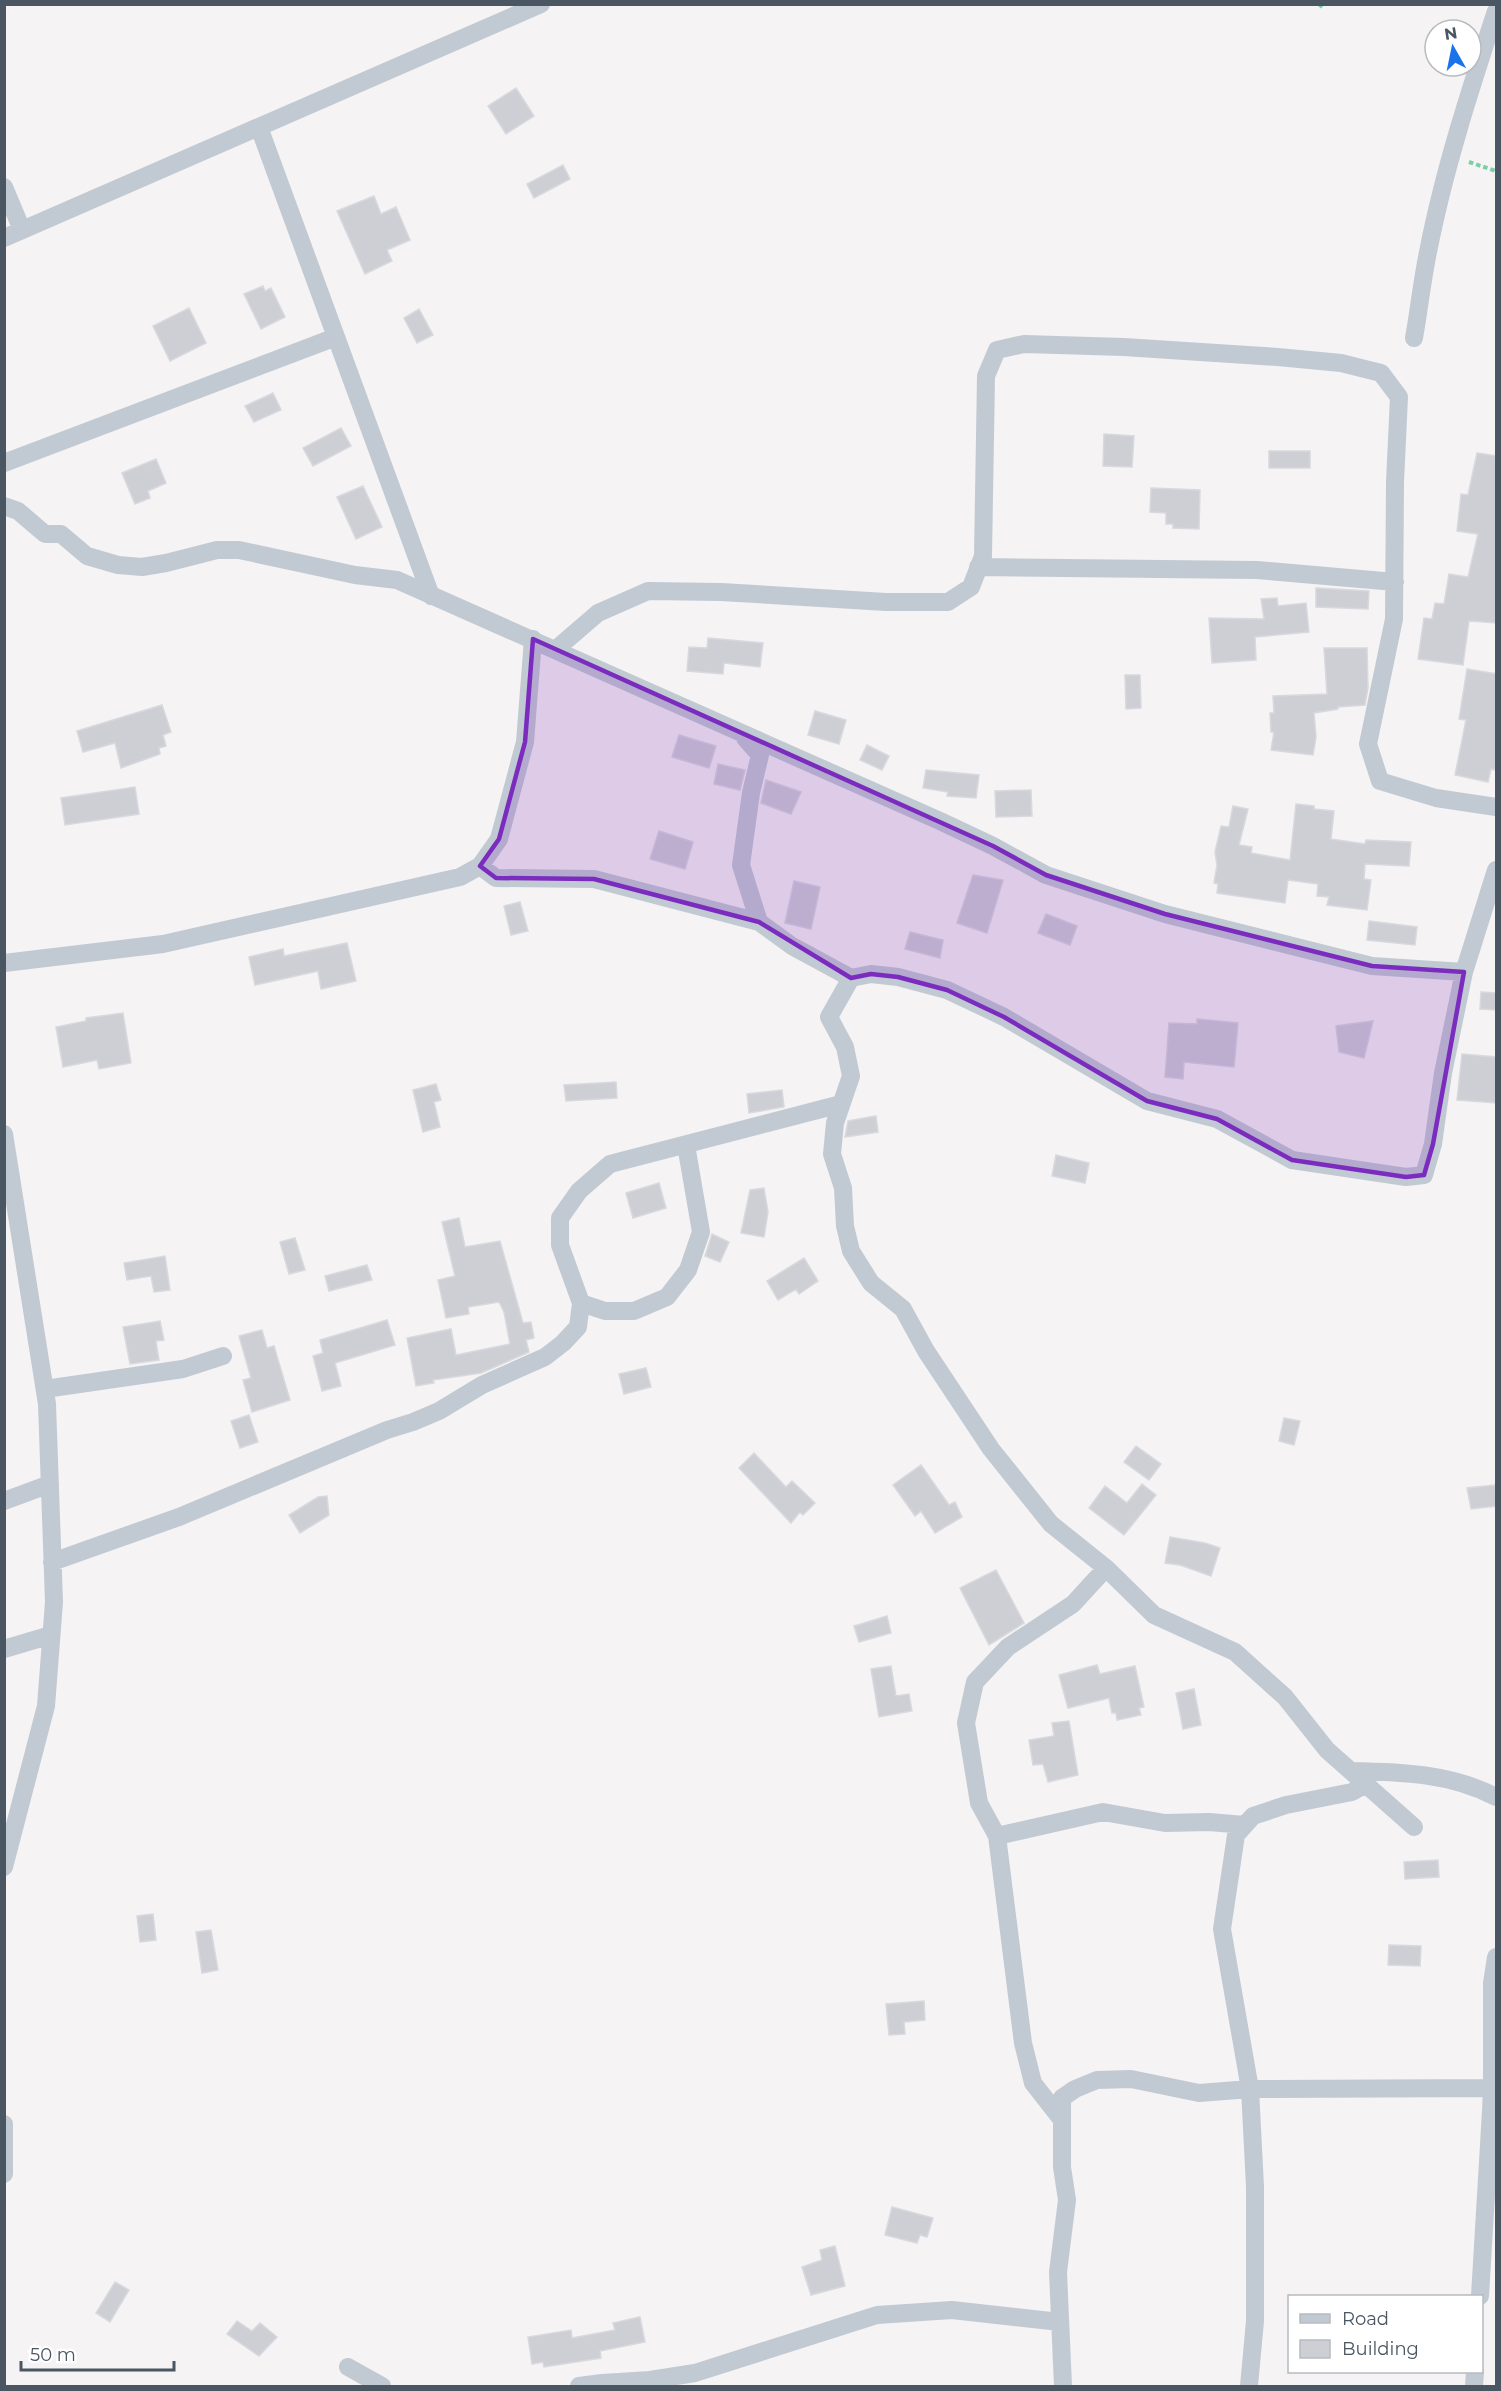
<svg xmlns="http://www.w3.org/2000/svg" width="1501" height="2391" viewBox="0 0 1501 2391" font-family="Montserrat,sans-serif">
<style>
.building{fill:#cdcfd5;stroke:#d7d9de;stroke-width:1.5}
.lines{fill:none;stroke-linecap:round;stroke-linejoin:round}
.path{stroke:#7ad0a6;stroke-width:4;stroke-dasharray:4.5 3;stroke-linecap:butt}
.street{stroke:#c1cad2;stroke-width:18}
.marked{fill:#7b2cbf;fill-opacity:0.2;stroke:#7b2cbf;stroke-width:4.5;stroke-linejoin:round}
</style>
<rect width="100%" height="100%" fill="#f5f3f3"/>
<path class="building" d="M516,88L534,116L506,134L488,106Z
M563,165L570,179L534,198L527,184Z
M374,196L381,214L396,207L410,240L387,250L392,261L365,274L337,211Z
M263,286L265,291L271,288L285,317L261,329L244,294Z
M189,308L206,343L170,361L153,326Z
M419,309L433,335L417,343L404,318Z
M273,393L281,410L254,422L245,406Z
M341,428L351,446L313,466L303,448Z
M1104,434L1134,436L1132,467L1103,466Z
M1269,451H1310V468H1269Z
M1477,453L1497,456V623L1469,621L1463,665L1418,659L1424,618L1432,619L1435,603L1444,604L1449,574L1468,577L1478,534L1457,531L1461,494L1468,495Z
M156,459L166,483L148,491L150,498L135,504L122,473Z
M363,486L382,527L356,539L337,497Z
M1151,488L1200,490L1199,529L1173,528V524H1166V513L1150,512Z
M1316,588L1369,591L1368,609L1316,607Z
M1277,598L1278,606L1306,603L1309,632L1255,637L1256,660L1212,663L1209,618L1264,619L1261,599Z
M708,638L763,643L760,667L724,663L723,674L687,671L689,647L707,648Z
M1324,648H1367L1368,688L1365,705L1338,707V709L1314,713L1316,737L1313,755L1271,750L1274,732H1271L1270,713H1274L1273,696L1327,694Z
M1467,669L1497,674V762L1495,770L1491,769L1488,782L1455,775L1466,720L1459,719Z
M1125,675H1140L1141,708L1126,709Z
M162,705L171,732L163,735L166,746L159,748L160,754L121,768L115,743L83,752L77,731Z
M815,711L846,720L839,744L808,735Z
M679,735L716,746L709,768L672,757Z
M867,745L889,756L882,770L860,760Z
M718,764L745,770L740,790L714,784Z
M926,770L979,775L976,798L947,796L948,792L923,788Z
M766,780L801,792L791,814L761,803Z
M135,787L139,814L65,825L61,798Z
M1031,790L1032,816L996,817L995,791Z
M1296,804L1314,806V809L1334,811L1331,839L1365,844L1366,840L1411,842L1409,866L1365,864L1364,879L1371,880L1367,910L1327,905L1329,897L1317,896L1318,884L1288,880L1285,903L1217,893L1218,884L1214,883L1217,865L1215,852L1221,826L1229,827L1233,806L1248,809L1239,845L1252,847L1251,853L1290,860Z
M659,831L693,842L685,869L650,859Z
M973,875L1003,880L987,933L957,923Z
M794,881L820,887L811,929L785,923Z
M520,902L528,931L511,935L504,906Z
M1046,914L1077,926L1070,945L1038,933Z
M1369,921L1417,927L1415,945L1367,940Z
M910,932L943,940L940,958L905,949Z
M347,943L356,981L321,989L318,971L255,985L249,957L283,949L284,956Z
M1481,992L1497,993V1010L1480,1009Z
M123,1013L131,1063L99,1069L97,1060L63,1067L56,1027L86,1021V1018Z
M1197,1019L1238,1023L1234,1067L1184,1062L1183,1079L1165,1077L1169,1023L1197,1024Z
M1373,1021L1364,1058L1339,1052L1336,1026Z
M1462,1054L1497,1057V1103L1457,1100Z
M616,1082L617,1098L566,1101L564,1085Z
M436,1084L441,1100L434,1102L440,1127L423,1132L413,1090Z
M782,1090L784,1107L749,1113L747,1094Z
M876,1116L878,1132L845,1137L848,1121Z
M1056,1155L1089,1163L1085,1183L1052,1176Z
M659,1183L666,1208L633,1218L626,1193Z
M764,1188L768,1212L764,1237L741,1233L750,1190Z
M459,1218L465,1247L500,1241L523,1323L531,1322L534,1338L526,1340L529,1352L481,1373L433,1380L434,1383L416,1386L407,1338L451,1329L456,1355L510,1344L504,1312L499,1302L468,1307L469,1314L446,1318L438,1280L455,1276L442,1222Z
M712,1234L729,1242L720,1262L705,1256Z
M295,1238L305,1270L289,1274L280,1242Z
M165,1256L170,1290L154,1292L151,1276L127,1280L124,1263Z
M804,1258L818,1281L799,1294L796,1289L778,1300L767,1281Z
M367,1265L372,1280L329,1291L325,1276Z
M387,1320L395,1345L335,1363L341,1386L322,1391L313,1356L323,1353L320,1340Z
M160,1321L164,1340L156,1341L159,1360L130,1364L123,1327Z
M262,1330L267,1348L274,1346L290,1400L252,1412L243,1380L251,1378L239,1336Z
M646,1368L651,1387L624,1394L619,1374Z
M249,1415L258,1442L240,1448L231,1421Z
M1284,1418L1300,1421L1294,1445L1279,1441Z
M1136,1446L1161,1464L1149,1480L1124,1462Z
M754,1453L786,1487L792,1481L815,1503L803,1515L800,1512L791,1523L739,1468Z
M921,1465L949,1505L955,1502L962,1517L935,1533L921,1511L915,1516L893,1485Z
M1142,1484L1156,1495L1124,1535L1089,1508L1105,1486L1127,1503Z
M1495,1485L1497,1506L1471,1509L1467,1488Z
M327,1496L329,1515L300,1533L289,1515L318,1497Z
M1170,1537L1205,1543L1220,1548L1211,1576L1180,1565L1165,1563Z
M996,1570L1024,1623L989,1645L960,1588Z
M887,1616L891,1633L859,1642L854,1626Z
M1097,1665L1100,1674L1135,1666L1144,1707L1139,1708L1141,1715L1117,1720L1116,1713H1112L1109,1698L1068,1708L1059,1675Z
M891,1666L896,1696L909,1694L912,1711L879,1717L871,1669Z
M1194,1689L1201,1725L1183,1729L1176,1693Z
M1069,1721L1078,1775L1048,1782L1043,1764L1033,1765L1029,1740L1054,1736L1052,1723Z
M1438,1860L1439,1877L1405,1879L1404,1862Z
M153,1914L156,1940L140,1942L137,1916Z
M211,1930L218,1970L202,1973L196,1932Z
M1389,1945L1421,1946L1420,1966L1388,1965Z
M924,2001L925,2020L904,2022L905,2034L889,2035L886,2004Z
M892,2207L933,2218L927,2237L920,2235L917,2243L885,2235Z
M835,2246L845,2286L811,2295L802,2267L822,2260L820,2250Z
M115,2282L129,2290L110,2322L96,2313Z
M640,2317L645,2342L600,2351L601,2358L544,2367L543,2362L532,2364L528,2337L571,2330L572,2338L615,2330L613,2323Z
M237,2321L252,2331L260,2323L277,2337L259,2356L227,2334Z"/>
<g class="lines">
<path class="path" d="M1319,4L1323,8
M1469,162L1496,171"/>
<path class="street" d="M259,127L431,596
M4,187L22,230
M4,238L541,4
M1414,338C1419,310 1422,281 1428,252C1444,170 1470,90 1496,11
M4,463L336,337
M4,506L18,511L45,534H61L87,556L118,565L142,567L166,563L217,550H239L355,575L397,580L940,821L993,846L1046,875L1165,914L1372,966L1464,972L1496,870
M978,567L1257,570L1395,582
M555,650L598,613L648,591L721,592L886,602H948L971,587L983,556L986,376L997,350L1024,344L1124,347L1278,357L1341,363L1381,373L1399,397L1395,482L1394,619L1368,744L1380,781L1436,798L1496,807
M745,738L760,755L751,793L741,865L759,922L792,946L851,978L829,1017L845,1047L851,1076L835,1123L832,1154L843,1188L845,1226L851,1251L871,1283L903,1309L926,1351L991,1449L1051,1524L1106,1568L1154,1615L1235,1652L1285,1697L1327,1750L1414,1827
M480,866L496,878L594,879L759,922
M4,963L163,944L460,877L480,866L499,839L525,742L533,639
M851,978L871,974L898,977L947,990L1004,1017L1147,1101L1217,1119L1292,1160L1406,1177L1424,1175L1433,1144L1443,1073L1464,972
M4,1134L47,1404L54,1602L46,1706L4,1867
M581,1303L605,1311H634L667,1297L688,1270L701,1232L686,1145
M45,1389L183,1369L223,1356
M4,1501L50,1484
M52,1562L179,1517L387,1430L413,1422L439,1411L482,1385L545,1357L563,1343L578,1327L581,1303L560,1245V1218L579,1191L610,1164L841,1104
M4,1649L51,1635
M1351,1771C1401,1772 1450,1773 1496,1797
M997,1836L1103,1812L1165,1823L1209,1822L1245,1825
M1062,2120L1033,2083L1023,2043L997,1836L979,1803L966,1723L975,1682L1008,1647L1073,1604L1106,1568
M4,2124V2174
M1480,2296L1491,2111L1492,2088H1496
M348,2367L382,2386
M579,2386L602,2383L650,2380L695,2373L877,2315L952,2310L1060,2322
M1063,2386L1058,2272L1067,2200L1062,2167V2098L1075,2089L1097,2080L1131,2079L1199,2093L1250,2089L1492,2088V1983L1496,1957
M1249,2386L1255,2321V2187L1250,2089L1222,1929L1236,1835L1253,1816L1286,1805L1352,1792L1366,1784
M1474,2386L1475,2372"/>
</g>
<path class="marked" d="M533,639L993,846L1046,875L1165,914L1372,966L1464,972L1433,1144L1424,1175L1406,1177L1292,1160L1217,1119L1147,1101L1004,1017L947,990L898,977L871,974L851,978L759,922L594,879L496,878L480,866L499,839L525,742Z"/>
<rect width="1501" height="2391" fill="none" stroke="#4a5661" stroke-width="12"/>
<rect x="1288" y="2295" width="195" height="78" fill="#ffffff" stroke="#b7bbc0" stroke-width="1.5"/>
<rect x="1300" y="2314" width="30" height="9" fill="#c1cad2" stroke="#b7bbc0" stroke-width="1.5"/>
<text x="1342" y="2325" font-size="18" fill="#4a5661">Road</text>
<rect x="1300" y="2340" width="30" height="18" fill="#cdcfd5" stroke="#b7bbc0" stroke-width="1.5"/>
<text x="1342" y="2355" font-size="18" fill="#4a5661">Building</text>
<g transform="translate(1453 48) rotate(351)"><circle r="28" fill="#ffffff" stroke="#b7bbc0" stroke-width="1.5"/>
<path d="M0-4.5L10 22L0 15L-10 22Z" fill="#1a73e8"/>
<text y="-9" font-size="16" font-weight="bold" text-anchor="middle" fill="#4a5661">N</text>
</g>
<path d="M21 2361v9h153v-9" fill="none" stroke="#4a5661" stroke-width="3"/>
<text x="30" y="2361" font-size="18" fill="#4a5661" stroke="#ffffff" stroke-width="4.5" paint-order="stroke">50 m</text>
</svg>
